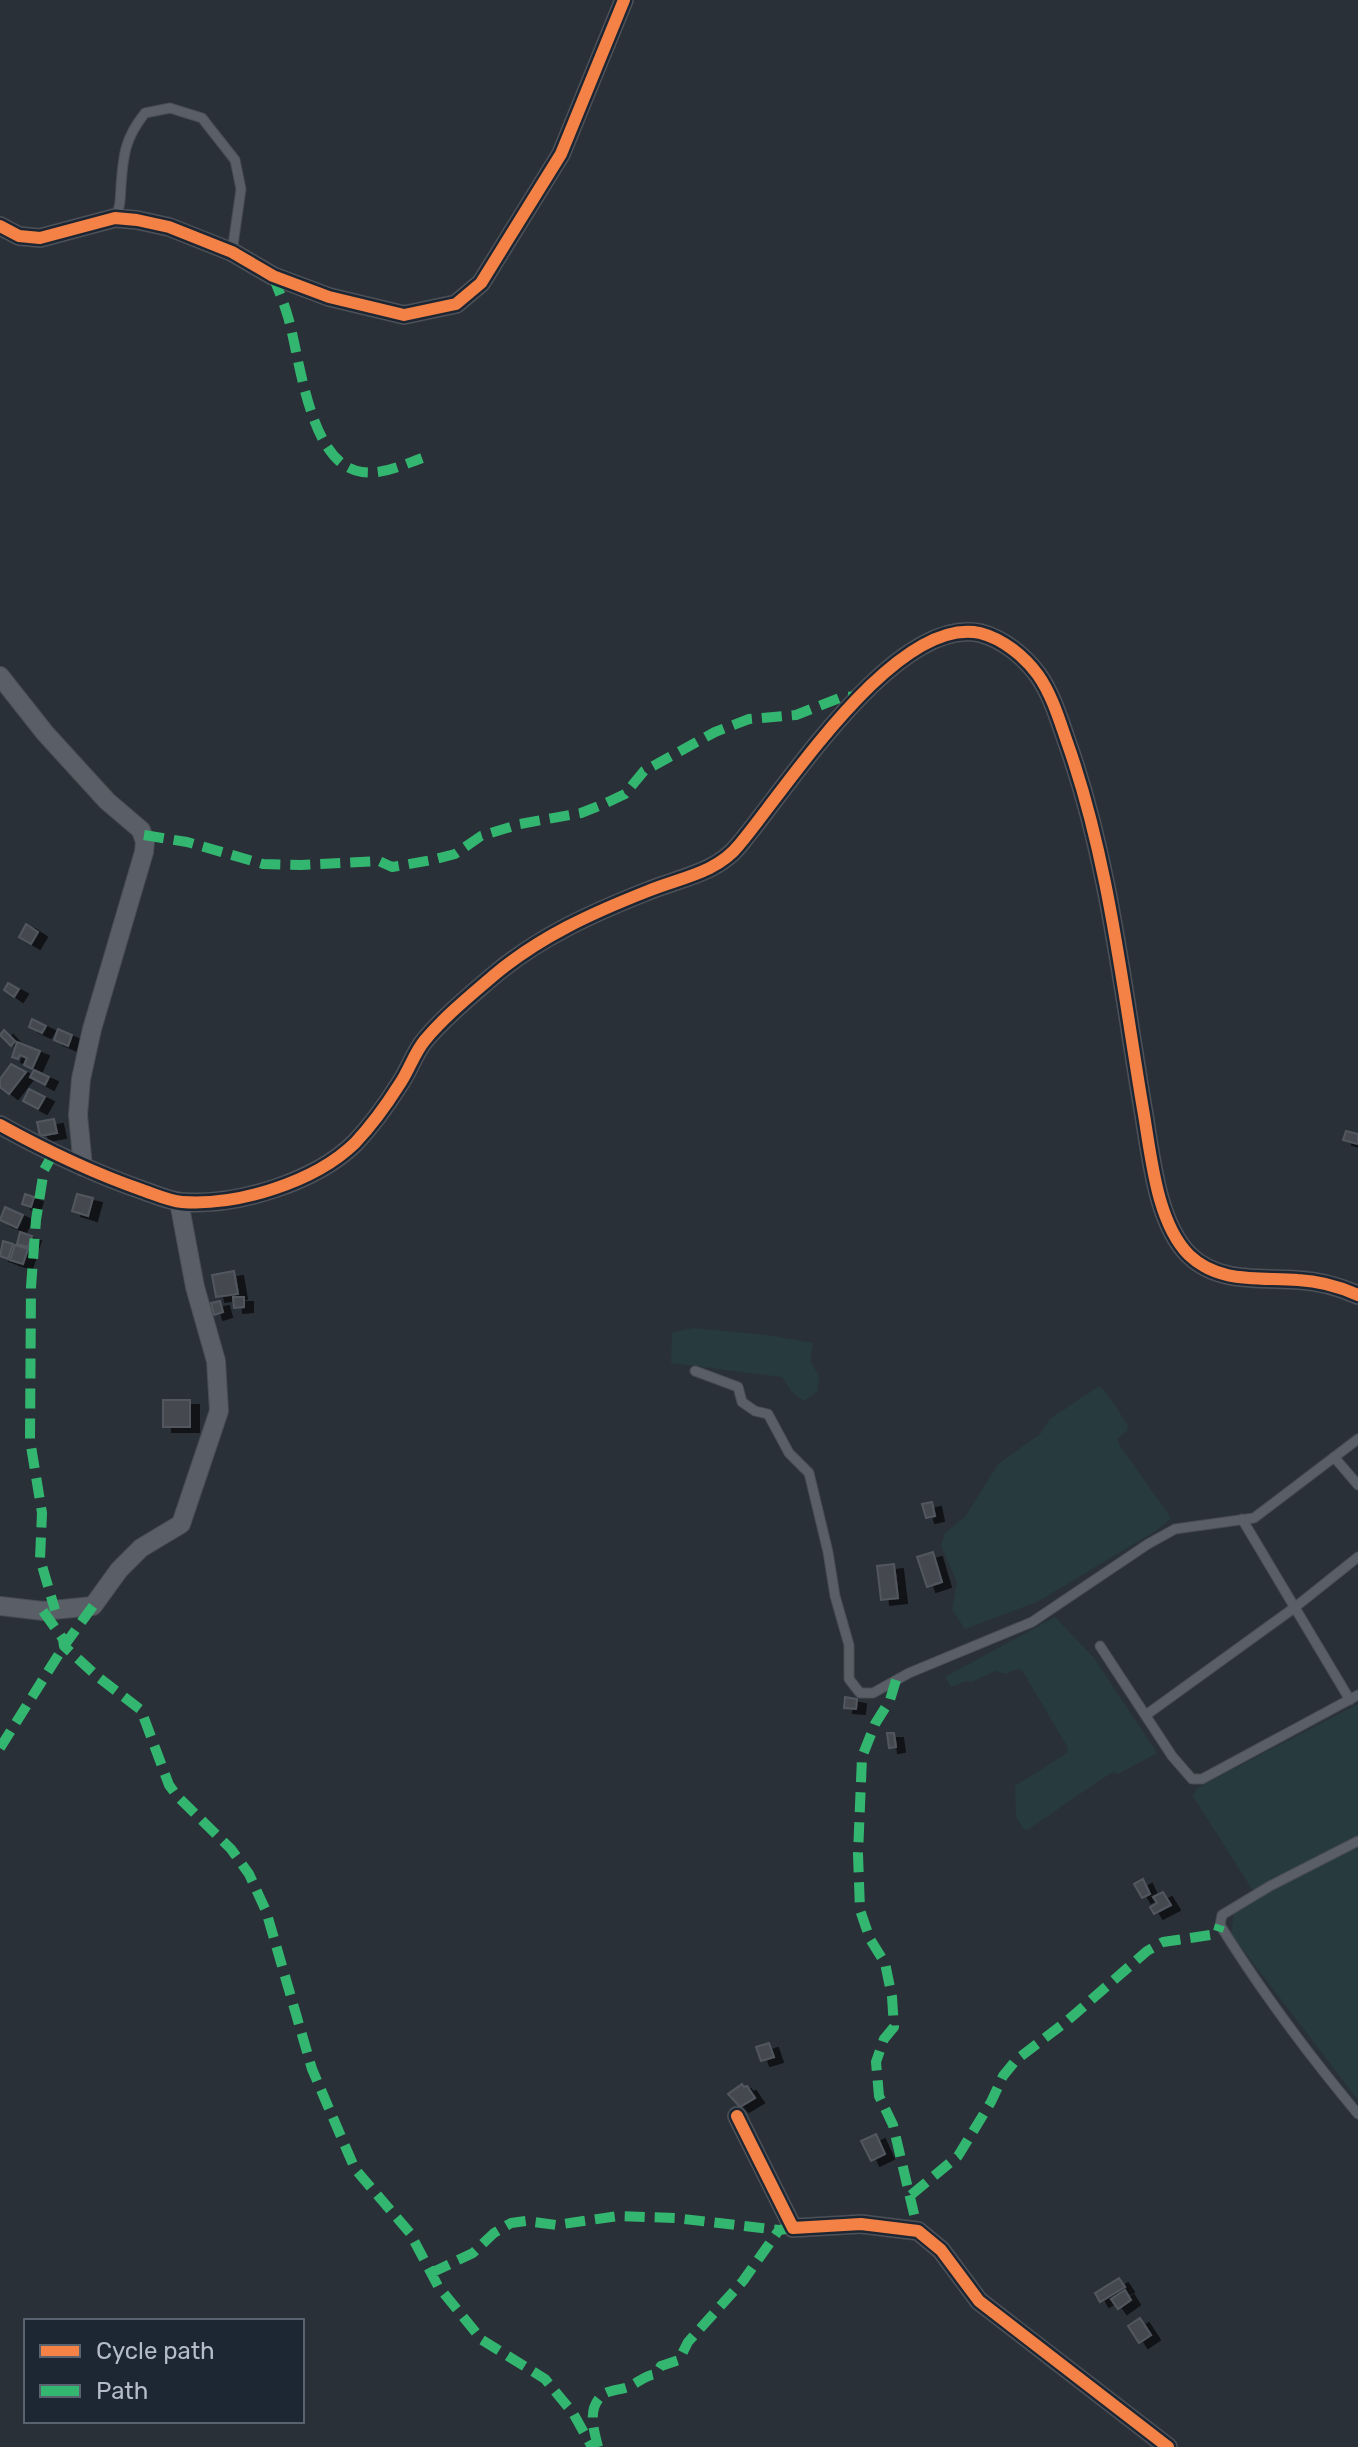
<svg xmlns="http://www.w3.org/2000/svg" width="1358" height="2447" viewBox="0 0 1358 2447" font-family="Rubik,sans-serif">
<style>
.green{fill:#273a3e}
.building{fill:#444950;stroke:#52575f;stroke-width:2;filter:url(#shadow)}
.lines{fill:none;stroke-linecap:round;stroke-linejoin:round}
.lane-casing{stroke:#484c53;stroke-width:11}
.street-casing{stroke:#484c53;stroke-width:20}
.lane{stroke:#5a5e66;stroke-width:9}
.street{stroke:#5a5e66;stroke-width:18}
.quiet{stroke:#33b770;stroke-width:10;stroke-dasharray:20 10;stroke-linecap:butt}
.cycleway-casing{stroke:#1d2633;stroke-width:17}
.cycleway{stroke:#f48246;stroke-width:12}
</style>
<defs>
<filter id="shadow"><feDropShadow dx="9" dy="5" stdDeviation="0" flood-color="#0009"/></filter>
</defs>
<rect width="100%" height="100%" fill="#2a3038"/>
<path class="green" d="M693,1328L767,1335L813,1343L810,1361L819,1376L817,1392L804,1401L792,1392L782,1377L671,1363L672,1333Z
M1099,1386L1104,1390L1128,1425L1127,1431L1117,1439L1120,1446L1171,1518L1157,1530L1037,1602L965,1629L952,1610L957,1582L941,1546L945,1533L965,1517L998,1464L1040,1434L1050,1419Z
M1055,1617L1094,1658L1157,1753L1118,1774L1113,1772C1083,1791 1056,1811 1027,1830L1023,1829L1016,1816L1015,1786L1067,1753L1068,1748L1022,1670L1017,1669L1006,1674L995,1671L972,1682L966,1681L951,1687L945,1677Z
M1358,1704V1835L1253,1891L1193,1796L1197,1788Z
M1358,1844V2100L1231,1934L1234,1913L1249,1901Z"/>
<path class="building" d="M26,924L38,932L31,944L19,937Z
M8,983L19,989L14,997L4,990Z
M32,1019L46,1026L42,1033L29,1027Z
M58,1029L72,1035L68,1046L54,1040Z
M4,1030L15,1041L11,1046L0,1035Z
M17,1042L40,1051L32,1069L24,1065L27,1058L20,1055L18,1059L12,1057Z
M11,1064L26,1072L9,1094L0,1087V1079Z
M34,1070L49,1077L45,1085L30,1077Z
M29,1089L45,1097L38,1109L23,1101Z
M54,1119L57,1133L40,1136L37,1122Z
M1346,1131L1358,1134V1144L1343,1140Z
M25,1194L34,1197L31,1207L22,1204Z
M77,1194L93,1198L88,1216L72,1211Z
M5,1207L23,1215L17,1228L0,1220Z
M20,1232L32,1236L28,1247L17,1244Z
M3,1241L13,1244L8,1259L0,1256Z
M15,1245L28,1249L23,1264L10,1260Z
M234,1271L238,1294L216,1297L212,1275Z
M233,1297H244V1307L234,1308Z
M220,1301L223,1312L214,1315L211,1303Z
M163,1400H190V1427H163Z
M932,1502L935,1516L926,1518L922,1504Z
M933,1552L942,1582L927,1587L917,1557Z
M894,1564L898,1598L881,1600L877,1566Z
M845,1697L857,1699L856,1709L844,1708Z
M887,1733H894L896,1747L889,1748Z
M1143,1879L1150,1894L1142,1898L1134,1884Z
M1163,1892L1171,1905L1154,1914L1150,1907L1157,1903L1153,1897Z
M769,2043L774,2057L761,2061L756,2047Z
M742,2084L744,2087L747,2086L755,2098L740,2107L728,2094Z
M876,2134L885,2154L871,2161L861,2141Z
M1119,2278L1125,2287L1100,2302L1095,2293Z
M1125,2290L1131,2300L1118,2309L1111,2299Z
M1140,2318L1151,2335L1139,2343L1128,2326Z"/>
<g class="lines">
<g class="lane-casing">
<path id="lane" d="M115,218C121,206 120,199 121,186C123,155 125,138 145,113L170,108L202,118L235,160L241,189L232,252
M695,1371L738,1387L742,1402L755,1411L768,1414L789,1453L809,1473L828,1552L835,1596L849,1645V1679L860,1693H873L909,1673L1032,1622L1148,1544L1175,1529L1254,1518L1358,1439
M1334,1457L1358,1485
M1242,1519L1350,1700
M1100,1646L1172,1756L1192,1779H1202L1358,1695
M1146,1715L1294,1608L1358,1557
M1358,1841L1270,1886L1222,1915L1220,1925C1261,1991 1308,2054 1358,2114"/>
</g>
<g class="street-casing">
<path id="street" d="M0,226L19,236L40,238L115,218L137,220L169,227L232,252L273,276L329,297L404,315L456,304L481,283L561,154L624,0
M0,676L45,733L107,801L141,830L145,842L144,852L92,1029L81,1079L78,1115L83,1167
M0,1125C45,1150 93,1173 142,1190C154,1194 169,1201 182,1202C238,1206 315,1182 355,1143C371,1126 387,1104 399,1085C409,1071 414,1053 425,1040C445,1016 470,996 493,976C539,937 592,913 648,891C679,878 717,873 739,845C787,788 896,615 980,633C1003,639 1024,656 1038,675C1052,695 1059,719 1067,742C1109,860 1122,986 1143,1109C1151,1154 1156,1222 1189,1255C1219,1284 1260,1277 1298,1280C1318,1281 1340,1287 1358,1295
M0,1606L43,1611L93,1606L119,1570L141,1548L181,1524L219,1411L216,1361L195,1287L179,1202
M737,2116L793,2228L861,2224L918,2231L941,2250L979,2301L1168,2447"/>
</g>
<use href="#lane" class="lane"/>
<use href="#street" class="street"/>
<path class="quiet" d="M273,276C278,289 284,303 288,317C300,357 309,465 362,472C383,475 403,465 422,458
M144,835L187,842L263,864L301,865L379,861L392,867L432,860L455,854L481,836L520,824L581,813L606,803L625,794L644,771L715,732L749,719L796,715L842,697L860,696
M54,1152L44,1170L36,1220L31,1287L30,1440L42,1513L40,1559L55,1610
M43,1611L63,1639L64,1646L98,1677L141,1710L169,1785L177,1796L231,1849L249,1874L266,1911L312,2069L355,2169L410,2233L438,2286L482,2340L545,2379L573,2413L592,2447
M896,1680L890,1700L875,1724L862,1757L858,1854L860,1910L870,1939L885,1963L892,1997L894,2027L884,2039L876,2062L879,2096L893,2125L918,2231
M0,1748L64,1646L93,1606
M911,2195L958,2156L991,2102L1003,2076L1016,2060L1067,2021L1147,1951L1163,1942L1217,1934L1220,1925
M431,2273L473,2253L494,2233L511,2223L526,2221L556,2225L618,2216L675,2218L779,2230L793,2228
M598,2447C594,2430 586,2407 604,2394C610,2390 620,2390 628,2387C638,2383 645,2375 656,2374L661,2366L679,2360L688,2342L743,2281L779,2230"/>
<g class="cycleway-casing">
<path id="cycleway" d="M0,226L19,236L40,238L115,218L137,220L169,227L232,252L273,276L329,297L404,315L456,304L481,283L561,154L624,0
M0,1125C45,1150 93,1173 142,1190C154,1194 169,1201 182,1202C238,1206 315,1182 355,1143C371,1126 387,1104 399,1085C409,1071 414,1053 425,1040C445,1016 470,996 493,976C539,937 592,913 648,891C679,878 717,873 739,845C787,788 896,615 980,633C1003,639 1024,656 1038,675C1052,695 1059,719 1067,742C1109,860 1122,986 1143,1109C1151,1154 1156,1222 1189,1255C1219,1284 1260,1277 1298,1280C1318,1281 1340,1287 1358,1295
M737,2116L793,2228L861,2224L918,2231L941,2250L979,2301L1168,2447"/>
</g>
<use href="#cycleway" class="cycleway"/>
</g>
<rect x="24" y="2319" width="280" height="104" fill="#1d2633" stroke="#59626f" stroke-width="2"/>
<rect x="40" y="2345" width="40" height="12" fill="#f48246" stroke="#59626f" stroke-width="2"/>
<text x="96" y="2359" font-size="24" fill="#b4bcc9">Cycle path</text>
<rect x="40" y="2385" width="40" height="12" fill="#33b770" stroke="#59626f" stroke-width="2"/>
<text x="96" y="2399" font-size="24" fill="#b4bcc9">Path</text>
</svg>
